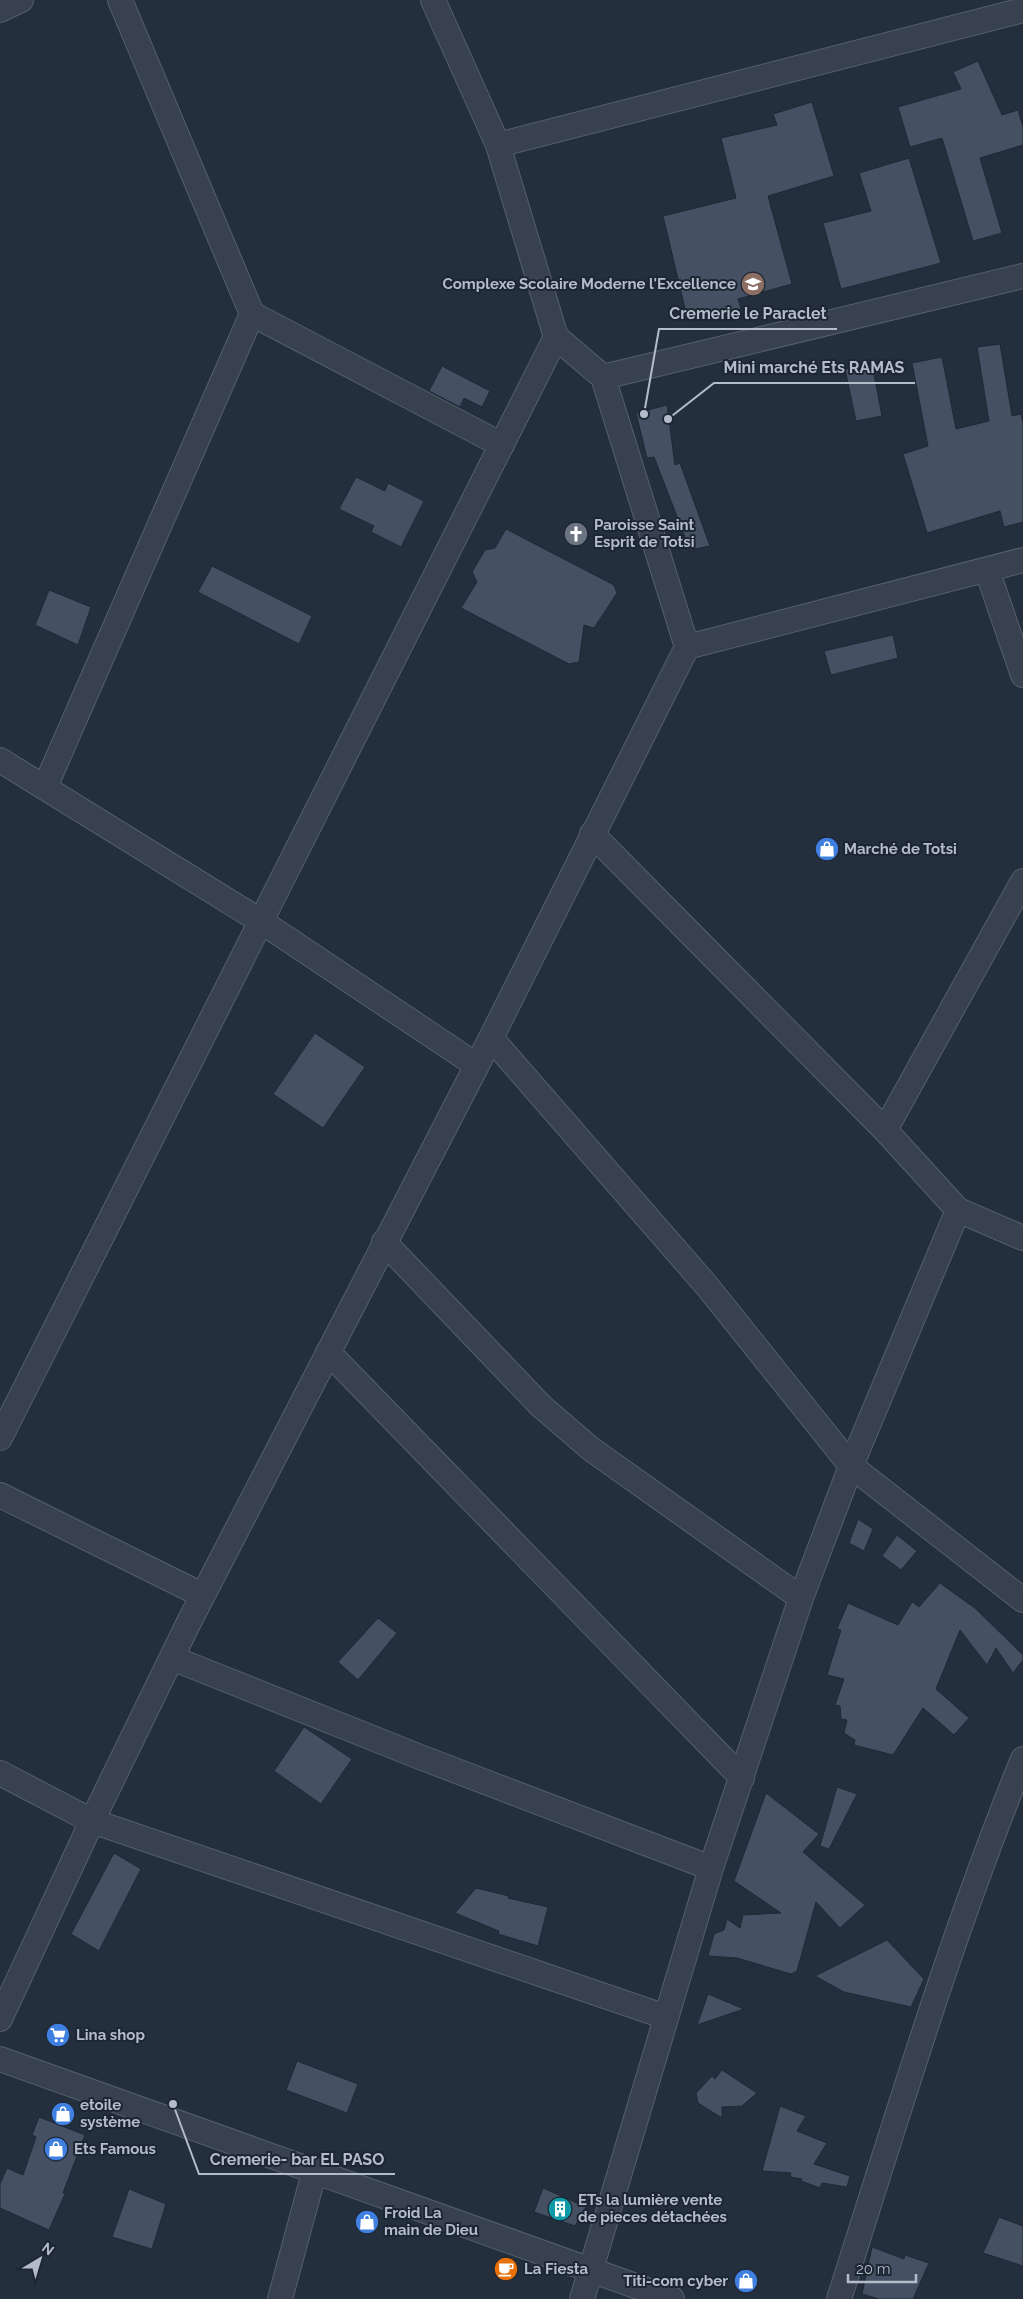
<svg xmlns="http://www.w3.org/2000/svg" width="1023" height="2299" viewBox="0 0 1023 2299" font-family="Raleway,sans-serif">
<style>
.building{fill:#455162;stroke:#1f2835}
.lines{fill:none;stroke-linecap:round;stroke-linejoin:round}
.minor-casing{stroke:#565f6c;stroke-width:26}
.minor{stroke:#38414e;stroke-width:24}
.labels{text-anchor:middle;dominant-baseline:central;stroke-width:4;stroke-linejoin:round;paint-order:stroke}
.poi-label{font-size:15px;font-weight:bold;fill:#b4bcc9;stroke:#1d2633;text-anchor:start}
.leader{fill:none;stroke:#b4bcc9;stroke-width:2}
.callout-dot{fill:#b4bcc9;stroke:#1d2633;stroke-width:2}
.callout-label{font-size:16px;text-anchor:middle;font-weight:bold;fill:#b4bcc9;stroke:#1d2633;stroke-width:4;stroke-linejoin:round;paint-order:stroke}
</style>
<rect width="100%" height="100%" fill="#242f3e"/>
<path class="building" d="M978,61L1002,115L1018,110L1023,127V145L980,158L1002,233L973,241L942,138L910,147L898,107L961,89L953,72Z
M812,102L834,176L768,196L792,284L738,299L741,309L688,321L663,216L736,198L721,138L777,125L773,114Z
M909,158L941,263L841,289L823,223L871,211L859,173Z
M1000,344L1012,416L1021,414L1023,423V522L1004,527L1000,511L927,533L903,454L928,446L912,363L942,357L956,429L989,421L977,347Z
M872,364L882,416L856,421L845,369Z
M442,366L490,391L482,407L464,398L460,407L429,391Z
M667,405L675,465L680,463L710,546L690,550L654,457L647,458L636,413Z
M356,477L385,491L388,483L424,501L401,547L371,532L374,526L339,509Z
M506,529L614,585L617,593L594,628L584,625L579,662L569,664L461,608L477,582L472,572L485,550L495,548Z
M212,566L312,616L299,644L198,592Z
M49,590L91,607L78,645L35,625Z
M893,635L898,658L831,675L824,651Z
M315,1033L365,1067L323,1128L273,1094Z
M858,1519L873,1529L864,1551L849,1543Z
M897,1535L917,1551L901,1570L882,1556Z
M940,1583L976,1609L1023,1655V1660L1013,1673L996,1648L987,1665L960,1630L936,1689L969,1718L954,1735L923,1708L893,1755L854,1745L855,1740L844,1733L847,1720L841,1719L840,1706L835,1705L844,1679L827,1675L841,1630L837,1629L848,1603L898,1625L912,1602L919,1607Z
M378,1618L397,1633L358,1680L338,1662Z
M304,1727L352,1759L321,1804L274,1771Z
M837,1787L857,1794L829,1849L820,1846Z
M766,1793L819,1834L803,1852L865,1905L840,1928L816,1902L797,1971L791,1974L737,1958L708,1956L714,1934L724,1930L727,1919L740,1928L743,1915L781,1913L734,1881Z
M114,1853L141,1869L99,1951L71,1934Z
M476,1888L509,1896L508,1898L548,1907L538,1946L498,1934L499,1931L455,1913Z
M887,1940L924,1979L911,2007L844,1992L815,1976Z
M708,1994L744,2009L697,2025Z
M297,2061L358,2084L347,2113L286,2090Z
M722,2070L757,2093L742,2106L722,2107V2118L698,2103L696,2093L712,2076L715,2079Z
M780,2106L806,2116L797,2131L827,2143L814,2164L850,2176L847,2187L822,2183L820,2188L801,2181L802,2179L790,2177L791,2173L762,2171Z
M39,2117L85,2135L63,2193L65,2194L49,2230L0,2208V2184L7,2168L23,2175L36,2137L32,2135Z
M543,2188L586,2207L575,2226L534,2212Z
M129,2189L166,2204L152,2249L112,2237Z
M999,2217L1023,2226V2266L983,2253Z
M872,2247L904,2259L905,2255L929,2263L913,2299H879L862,2294Z"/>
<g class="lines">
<g class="minor-casing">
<path id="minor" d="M120,0L252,314L502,445
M0,10L21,0
M498,145L1023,10
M603,377L1023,276
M987,570L1023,675
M687,647L1023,560
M0,760L262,922L476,1065
M45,787L252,314
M592,834L885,1130L958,1210L1023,1238
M491,1038L707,1286L851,1466L1023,1600
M885,1130L1023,881
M384,1242L541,1406L591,1449L801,1598
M328,1352L742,1778
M0,1438L556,337
M0,1495L202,1595
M172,1658L420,1757L711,1868
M0,1773L92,1821L666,2017
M0,2019L92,1821L188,1624L491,1038L687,647L603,377L556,337L498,145L433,0
M0,2059L672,2299
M280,2299L314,2173
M582,2299L711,1868L801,1598L851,1466L958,1210
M839,2299C897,2118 951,1935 1023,1759"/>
</g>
<use href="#minor" class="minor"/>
</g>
<defs>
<g id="school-disc" transform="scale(1.25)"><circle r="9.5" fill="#8d6e63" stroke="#1d2633"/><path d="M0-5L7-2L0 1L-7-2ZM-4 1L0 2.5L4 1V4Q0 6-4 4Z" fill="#fff"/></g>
<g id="church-disc" transform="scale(1.25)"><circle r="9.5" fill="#6b7280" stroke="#1d2633"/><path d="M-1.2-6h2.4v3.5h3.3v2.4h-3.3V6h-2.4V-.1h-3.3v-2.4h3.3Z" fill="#fff"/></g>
<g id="shop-disc" transform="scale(1.25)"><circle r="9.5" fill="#3f7fe0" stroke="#1d2633"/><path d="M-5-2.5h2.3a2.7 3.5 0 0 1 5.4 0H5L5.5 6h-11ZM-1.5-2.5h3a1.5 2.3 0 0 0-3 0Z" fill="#fff"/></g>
<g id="supermarket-disc" transform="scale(1.25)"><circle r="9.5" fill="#3f7fe0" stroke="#1d2633"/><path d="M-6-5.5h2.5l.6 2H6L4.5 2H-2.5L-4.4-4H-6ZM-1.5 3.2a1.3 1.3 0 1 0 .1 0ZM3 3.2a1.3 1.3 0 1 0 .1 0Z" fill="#fff"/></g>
<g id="building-disc" transform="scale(1.25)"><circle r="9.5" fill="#0f9aa8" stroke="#1d2633"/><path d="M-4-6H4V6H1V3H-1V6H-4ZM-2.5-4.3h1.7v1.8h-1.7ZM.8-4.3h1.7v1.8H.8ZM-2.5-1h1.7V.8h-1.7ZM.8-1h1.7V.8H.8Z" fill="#fff"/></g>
<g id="cafe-disc" transform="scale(1.25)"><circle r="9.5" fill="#e8710a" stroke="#1d2633"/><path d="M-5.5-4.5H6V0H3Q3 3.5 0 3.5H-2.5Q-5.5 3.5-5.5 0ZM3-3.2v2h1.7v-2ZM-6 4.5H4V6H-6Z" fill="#fff"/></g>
</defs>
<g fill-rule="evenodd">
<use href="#school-disc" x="753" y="284"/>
<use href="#church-disc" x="576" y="534"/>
<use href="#shop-disc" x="827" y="849"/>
<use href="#supermarket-disc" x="58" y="2035"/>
<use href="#shop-disc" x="63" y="2114"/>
<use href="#shop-disc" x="56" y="2149"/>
<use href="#building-disc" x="560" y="2209"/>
<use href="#shop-disc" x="367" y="2222"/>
<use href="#cafe-disc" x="506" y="2269"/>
<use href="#shop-disc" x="746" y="2281"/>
</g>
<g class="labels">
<g class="poi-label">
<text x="736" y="284" text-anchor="end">Complexe Scolaire Moderne l'Excellence</text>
<text x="594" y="525">Paroisse Saint<tspan x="594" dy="17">Esprit de Totsi</tspan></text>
<text x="844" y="849">Marché de Totsi</text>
<text x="76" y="2035">Lina shop</text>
<text x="80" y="2105">etoile<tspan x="80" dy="17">système</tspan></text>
<text x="74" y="2149">Ets Famous</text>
<text x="578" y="2200">ETs la lumière vente<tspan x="578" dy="17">de pieces détachées</tspan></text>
<text x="384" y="2213">Froid La<tspan x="384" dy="17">main de Dieu</tspan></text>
<text x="524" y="2269">La Fiesta</text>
<text x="728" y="2281" text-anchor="end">Titi-com cyber</text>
</g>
</g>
<path class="leader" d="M644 414L659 329H837M668 419L714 383H915M173 2104L199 2174H395"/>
<g class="callout-dot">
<circle cx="644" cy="414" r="5"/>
<circle cx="668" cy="419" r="5"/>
<circle cx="173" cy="2104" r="5"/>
</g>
<g class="callout-label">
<text x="748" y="319">Cremerie le Paraclet</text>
<text x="814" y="373">Mini marché Ets RAMAS</text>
<text x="297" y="2165">Cremerie- bar EL PASO</text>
</g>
<g transform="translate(40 2259) rotate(38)" stroke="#1d2633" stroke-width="4" paint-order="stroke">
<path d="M0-4L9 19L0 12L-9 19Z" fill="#b4bcc9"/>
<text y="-8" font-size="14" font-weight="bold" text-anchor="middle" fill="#b4bcc9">N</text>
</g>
<path d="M848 2274v8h68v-8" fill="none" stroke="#b4bcc9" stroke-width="2.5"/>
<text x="856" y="2274" font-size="15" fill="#b4bcc9" stroke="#1d2633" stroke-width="4" paint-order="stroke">20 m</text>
</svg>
